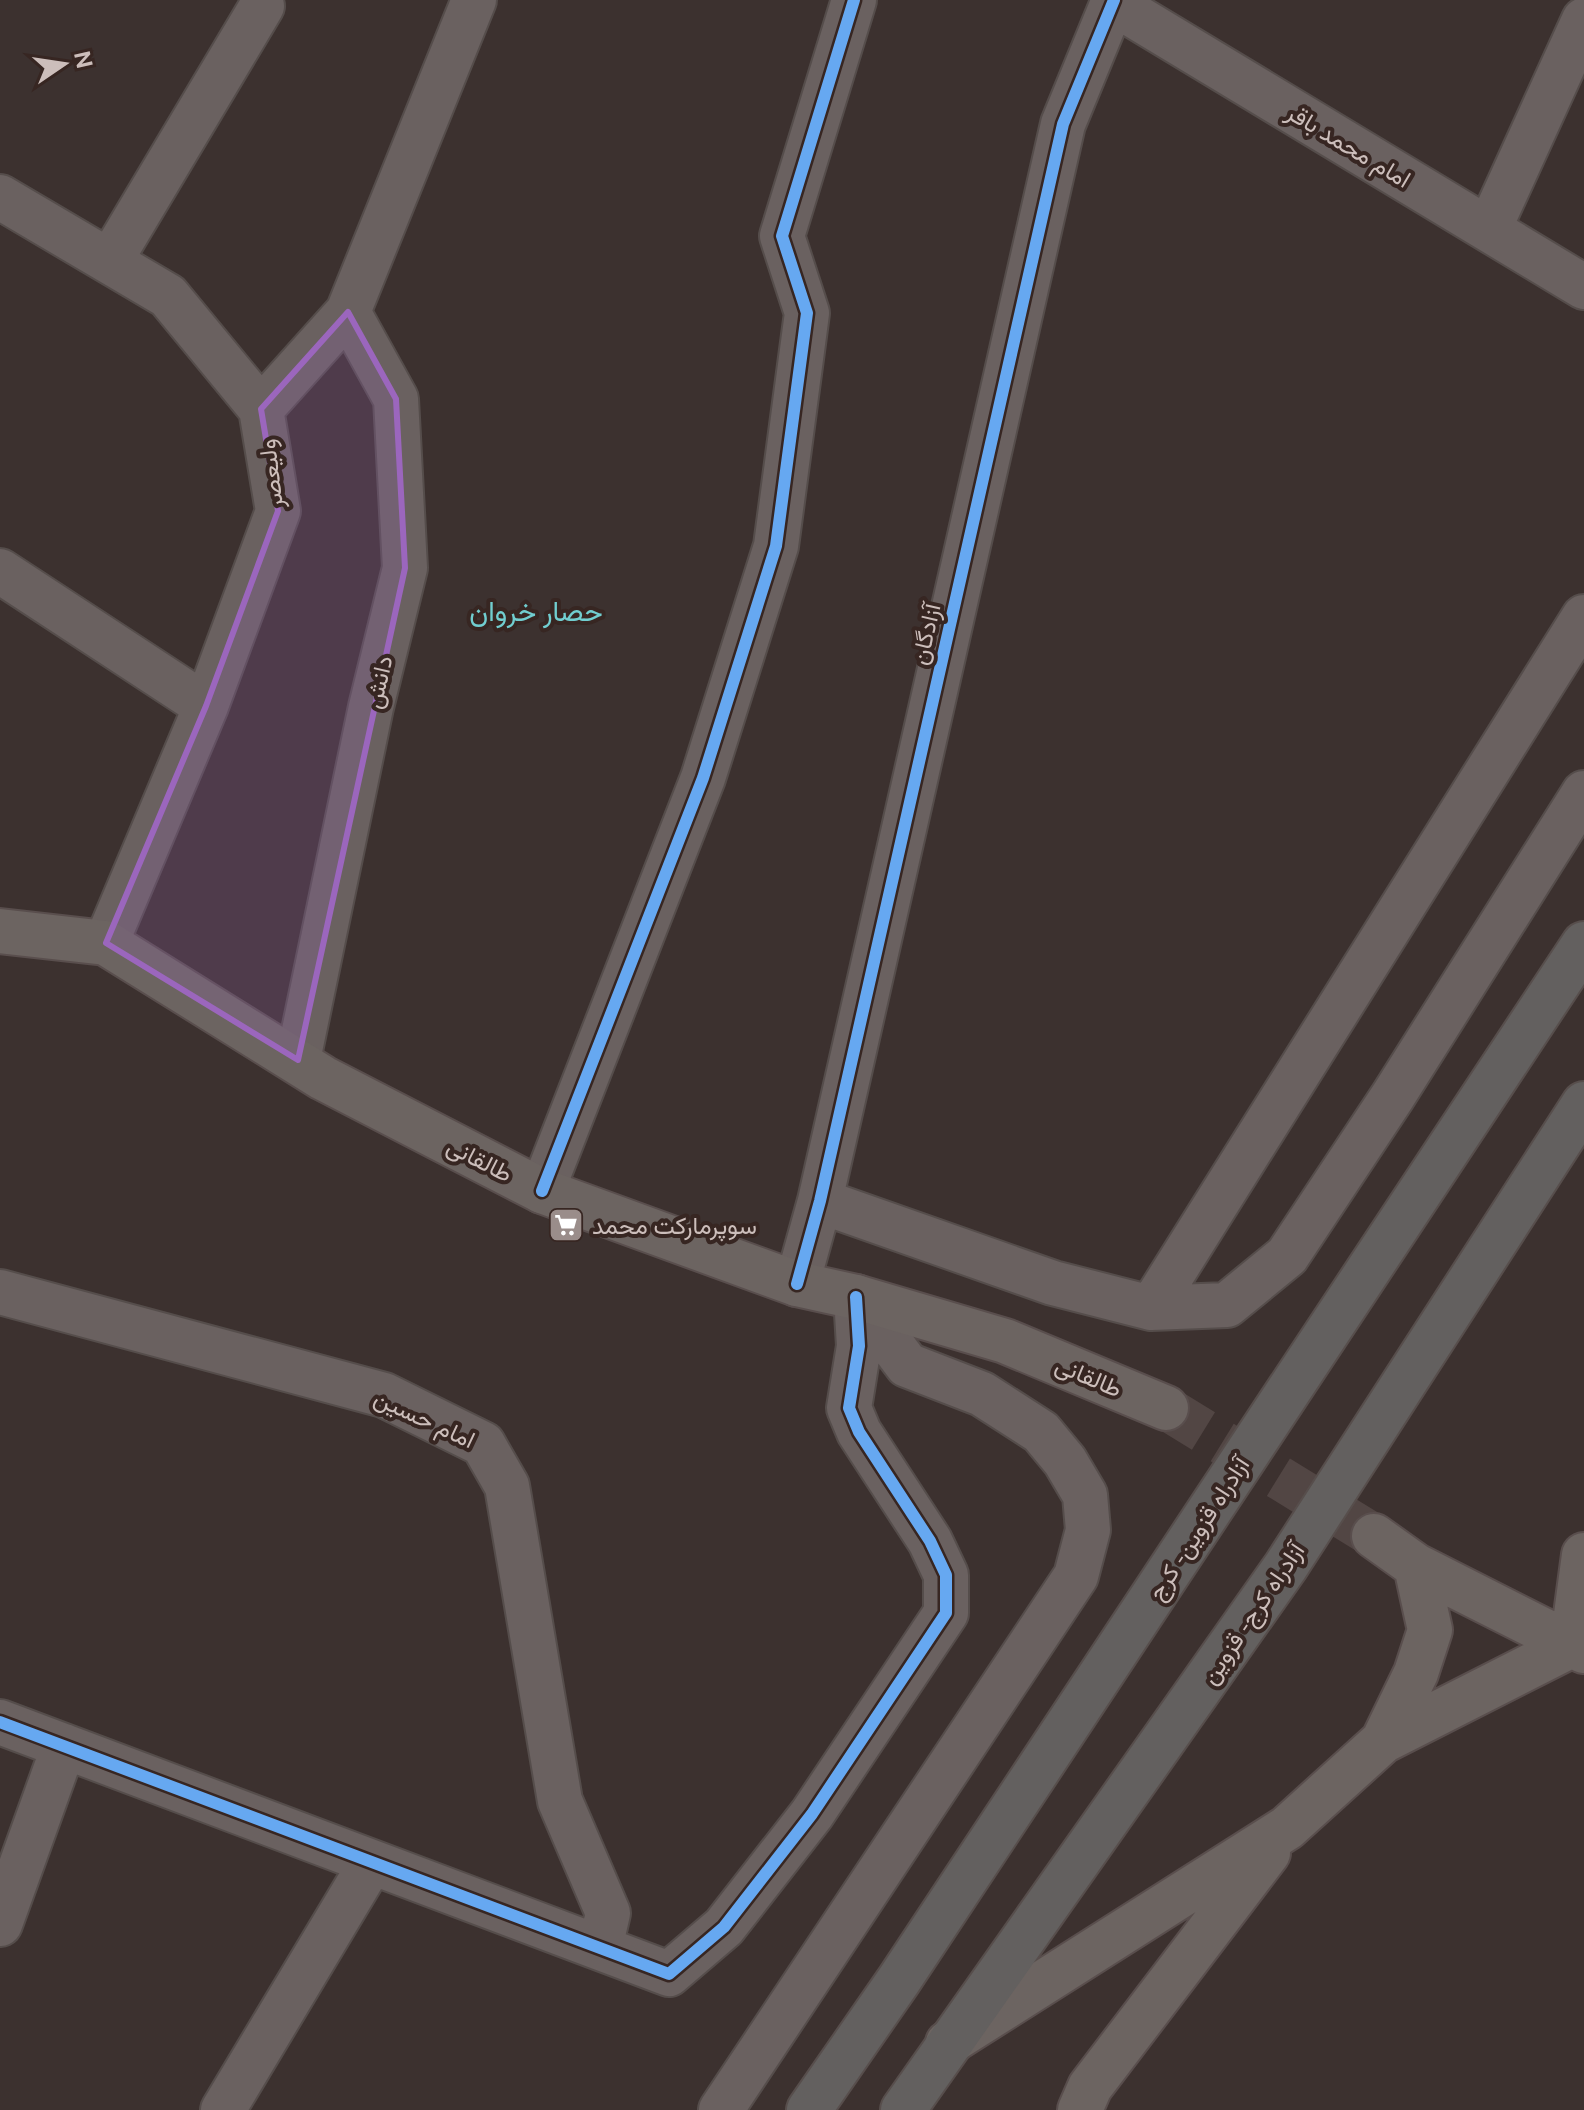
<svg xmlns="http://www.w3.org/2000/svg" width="1584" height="2110" viewBox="0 0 1584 2110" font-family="'Public Sans',Vazirmatn,sans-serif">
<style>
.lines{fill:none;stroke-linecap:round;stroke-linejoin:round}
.major-tunnel{stroke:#524644;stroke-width:44;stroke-dasharray:44 22;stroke-linecap:butt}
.minor-casing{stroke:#554d4b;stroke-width:48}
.major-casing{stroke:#594e4d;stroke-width:48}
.highway-casing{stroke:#574e4c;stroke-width:48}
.minor{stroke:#6a6160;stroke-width:44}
.major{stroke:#6c6461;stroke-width:44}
.highway{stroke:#63605f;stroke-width:44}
.cycleway-casing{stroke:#372622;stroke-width:17}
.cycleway{stroke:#66a8f1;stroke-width:12}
.marked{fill:#9b66bd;fill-opacity:0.2;stroke:#9b66bd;stroke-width:6;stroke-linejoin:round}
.labels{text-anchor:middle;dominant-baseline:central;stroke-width:8;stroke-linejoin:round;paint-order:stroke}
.street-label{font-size:24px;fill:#ccbebb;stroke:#372622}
.poi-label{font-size:24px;fill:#ccbebb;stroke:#372622;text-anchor:start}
.quarter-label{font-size:28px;fill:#71ced0;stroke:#372622}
</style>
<rect width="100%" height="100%" fill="#3c312f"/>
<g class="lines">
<path class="major-tunnel" d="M1166,1408L1374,1536"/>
<g class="minor-casing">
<path id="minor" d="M1113,3L1584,287
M0,197L168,296L261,409L278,511L206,706L106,943
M1489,229L1584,20
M110,261L262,6
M261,409L348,312L474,0
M0,571L206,706
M298,1060L371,707L405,568L396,399L348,312
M542,1191L703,778L776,546L807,313L782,236L854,0
M820,1201L1053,1283L1151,1308L1227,1305L1287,1256L1393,1096L1584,793
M797,1284L820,1201L1063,124L1114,0
M0,1292L384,1395L483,1444L507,1486L560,1801L608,1913L600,1948
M1151,1308L1584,617
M0,1722L669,1974L724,1927L812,1814L946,1613V1575L930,1541L859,1432L849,1408L859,1346L856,1297
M0,1924L64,1746
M223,2110L371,1863
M721,2110L1076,1576L1088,1530L1085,1495L1065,1461L1041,1432L982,1394L907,1365L856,1297"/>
</g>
<g class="major-casing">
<path id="major" d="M0,931L106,943L323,1078L542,1191L797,1284L856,1297L1005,1341L1166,1408
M1374,1536L1416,1566L1584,1651
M1383,1741L1416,1673L1430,1630L1416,1566
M948,2043L1287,1828L1383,1741L1572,1645L1584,1555
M1080,2110L1090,2087L1268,1853"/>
</g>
<g class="highway-casing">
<path id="highway" d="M809,2110L899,1980L1584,944
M903,2110L1286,1566L1584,1104"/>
</g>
<use href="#minor" class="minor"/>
<use href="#major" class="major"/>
<use href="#highway" class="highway"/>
<g class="cycleway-casing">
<path id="cycleway" d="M542,1191L703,778L776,546L807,313L782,236L854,0
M797,1284L820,1201L1063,124L1114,0
M0,1722L669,1974L724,1927L812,1814L946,1613V1575L930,1541L859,1432L849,1408L859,1346L856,1297"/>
</g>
<use href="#cycleway" class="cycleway"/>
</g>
<path class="marked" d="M348,312L396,399L405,568L298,1060L106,943L206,706L278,511L261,409Z"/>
<defs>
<g id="supermarket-square" transform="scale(1.8)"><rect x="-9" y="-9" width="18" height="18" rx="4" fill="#9a8d8a" stroke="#372622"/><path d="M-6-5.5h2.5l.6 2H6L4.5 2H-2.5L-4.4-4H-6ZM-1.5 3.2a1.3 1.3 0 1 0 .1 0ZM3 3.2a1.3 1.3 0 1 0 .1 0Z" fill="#fff"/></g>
</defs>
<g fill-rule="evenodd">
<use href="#supermarket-square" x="566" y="1225"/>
</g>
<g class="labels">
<g class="street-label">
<text transform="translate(1349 145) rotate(31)">امام محمد باقر</text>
<text transform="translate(270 474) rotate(-97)">ولیعصر</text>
<text transform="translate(925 634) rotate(-77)">آزادگان</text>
<text transform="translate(378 682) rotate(-77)">دانش</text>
<text transform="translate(480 1159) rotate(27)">طالقانی</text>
<text transform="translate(1089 1376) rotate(23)">طالقانی</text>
<text transform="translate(425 1418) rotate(25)">امام حسین</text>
<text transform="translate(1198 1528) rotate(-57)">آزادراه قزوین - کرج</text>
<text transform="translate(1252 1613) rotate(-56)">آزادراه کرج - قزوین</text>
</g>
<g class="poi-label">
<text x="592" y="1225">سوپرمارکت محمد</text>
</g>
<g class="quarter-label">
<text x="536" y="610">حصار خروان</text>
</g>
</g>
<g transform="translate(64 64) rotate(77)" stroke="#372622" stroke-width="6" paint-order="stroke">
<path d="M0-6L14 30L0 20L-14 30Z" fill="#ccbebb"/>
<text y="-12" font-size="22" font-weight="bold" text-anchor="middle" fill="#ccbebb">N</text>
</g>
</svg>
